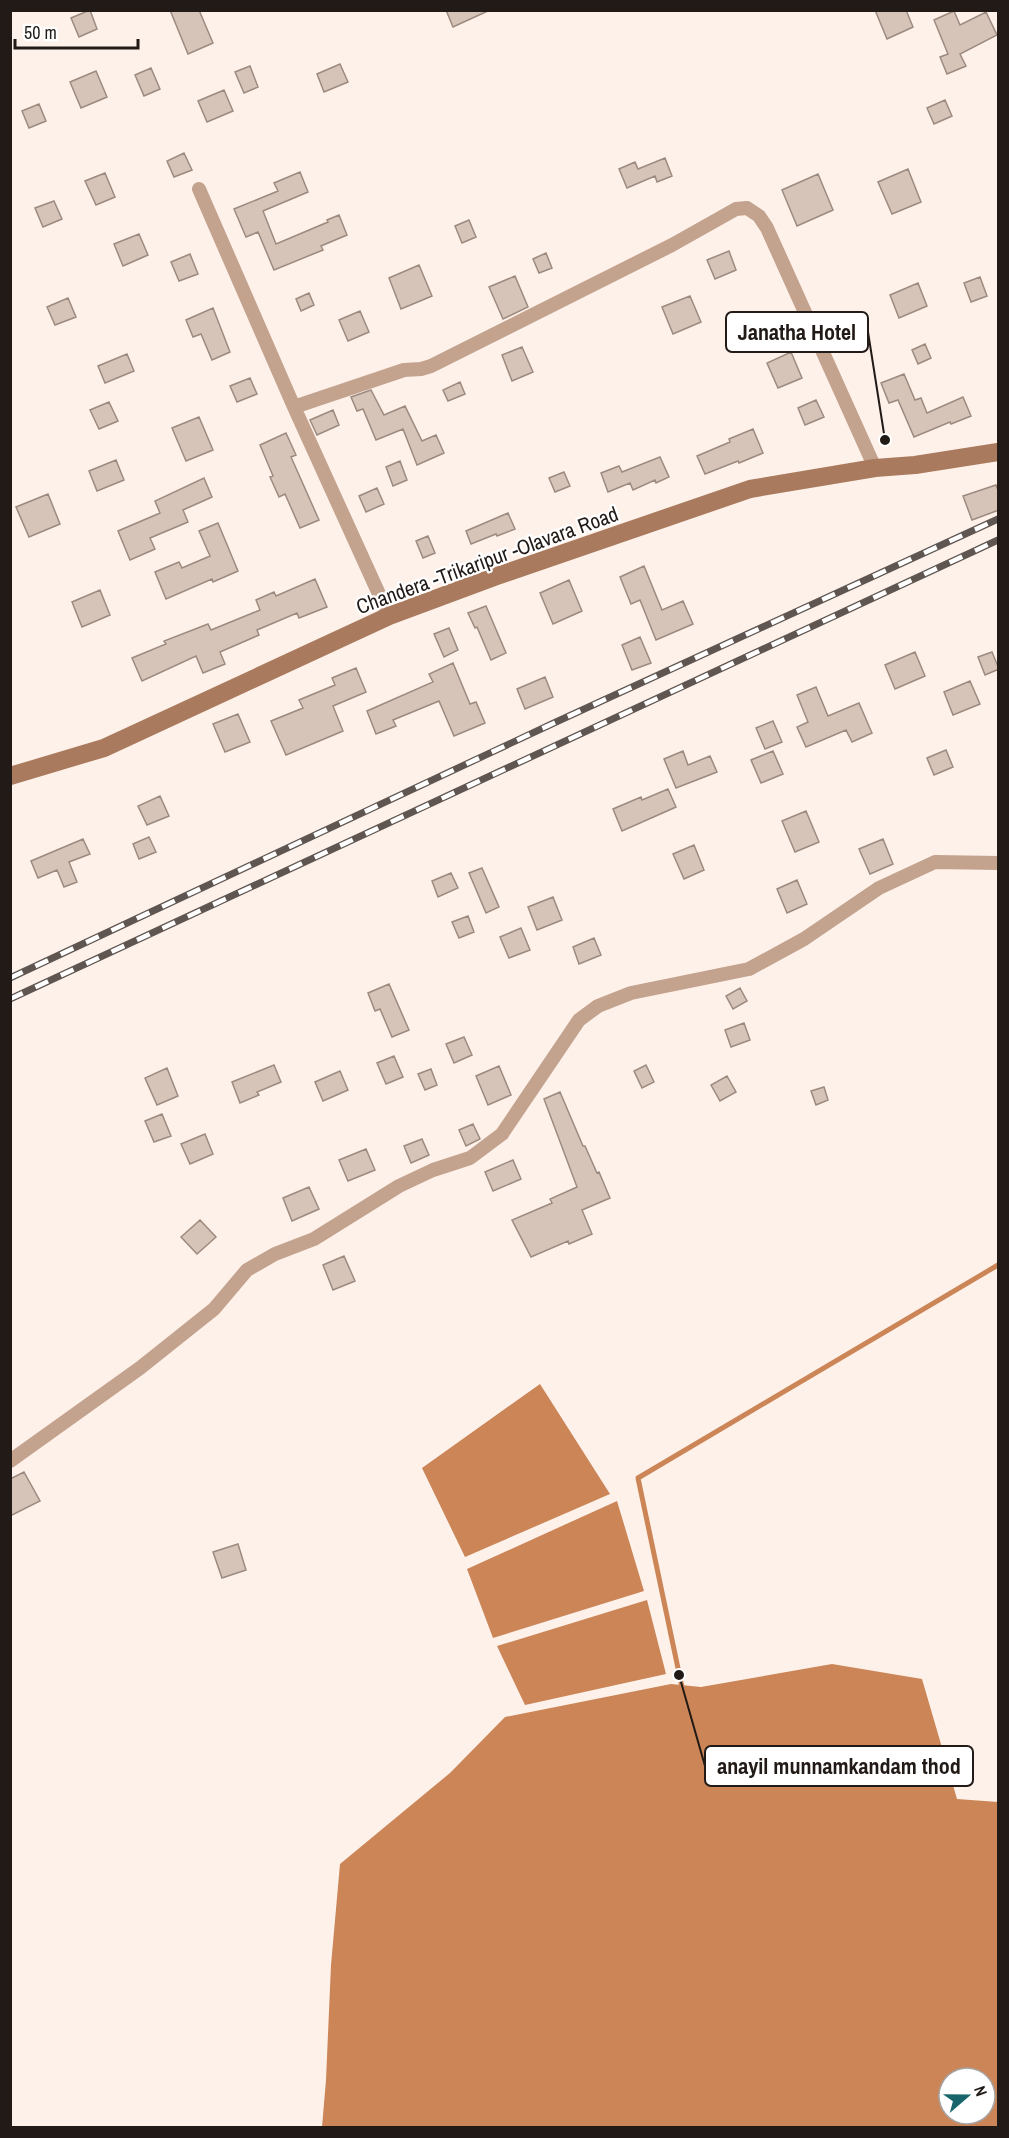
<svg xmlns="http://www.w3.org/2000/svg" width="1009" height="2138" viewBox="0 0 1009 2138" font-family="'Archivo Narrow',sans-serif">
<style>
.water{fill:#cb8557;fill-rule:evenodd}
.lines{fill:none;stroke-linecap:round;stroke-linejoin:round}
.stream{stroke:#cb8557;stroke-width:5}
.building{fill:#d7c4b8;stroke:#9d8a7f;stroke-width:1.5}
.minor{stroke:#c3a28e;stroke-width:14}
.secondary{stroke:#a97a5d;stroke-width:18}
.rail-casing{stroke:#5f5651;stroke-width:7}
.rail{stroke:#fff;stroke-width:4.5;stroke-dasharray:14;stroke-linecap:butt}
.labels{text-anchor:middle;dominant-baseline:central;stroke-width:4.5;stroke-linejoin:round;paint-order:stroke}
.street-label{font-size:21px;fill:#211a16;stroke:#fff}
.leader{fill:none;stroke:#211a16;stroke-width:2}
.callout-dot{fill:#211a16;stroke:#fff;stroke-width:2}
.callout{fill:#fff;stroke:#211a16;stroke-width:2}
.callout-label{font-size:22px;text-anchor:middle;font-weight:bold;fill:#211a16}
</style>
<rect width="100%" height="100%" fill="#fef1ea"/>
<path class="water" d="M540,1384L610,1494L465,1557L422,1468Z
M617,1501L644,1591L493,1638L467,1569Z
M647,1600L666,1674L525,1705L497,1646Z
M832,1664L922,1679L957,1799L998,1802V2127H322L326,2080L331,1965L340,1864L450,1773L505,1717L671,1684L701,1687ZM949,2078H985V2114H949Z"/>
<g class="lines">
<path class="stream" d="M683,1692L638,1478L998,1265"/>
</g>
<path class="building" d="M90,10L97,29L79,37L71,18Z
M170,10H199L213,43L188,54Z
M446,10H490L453,27Z
M875,10H906L913,27L887,39Z
M954,11L960,25L986,12L997,35L960,54L966,66L947,74L940,57L948,54L934,20Z
M340,64L348,82L324,92L317,74Z
M250,66L258,87L244,93L235,72Z
M151,68L160,89L144,96L135,75Z
M96,71L107,97L81,108L70,82Z
M224,90L233,111L207,122L198,101Z
M945,100L952,116L934,124L927,108Z
M39,104L46,121L29,128L22,111Z
M184,153L192,170L174,177L167,161Z
M665,158L672,176L657,182L655,176L627,188L619,169L635,162L638,169Z
M908,169L921,202L892,214L878,182Z
M300,172L308,192L263,211L276,244L328,222L327,220L339,215L347,235L321,246L323,250L274,270L258,232L246,237L234,209L278,191L274,183Z
M105,173L115,197L96,205L85,181Z
M818,174L833,210L797,226L782,190Z
M54,201L62,219L43,227L35,208Z
M469,220L476,237L462,243L455,226Z
M139,234L148,255L123,266L114,244Z
M729,251L736,270L715,279L707,260Z
M546,253L552,268L539,273L533,259Z
M190,254L198,274L179,281L171,262Z
M419,265L432,296L401,309L389,278Z
M515,276L528,307L503,319L489,287Z
M980,277L987,296L971,302L964,283Z
M918,283L927,306L899,318L890,295Z
M309,293L314,305L301,311L296,299Z
M690,296L701,322L673,334L662,307Z
M68,298L76,317L55,325L47,307Z
M213,308L230,352L212,360L201,334L193,337L186,320Z
M360,311L369,332L348,341L339,320Z
M925,344L931,358L918,364L912,350Z
M522,347L533,372L512,381L502,355Z
M791,352L802,378L778,388L767,363Z
M127,354L134,371L105,383L98,366Z
M904,374L915,400L921,398L927,413L963,397L971,416L951,424L950,422L914,437L898,400L889,403L881,383Z
M250,378L257,394L237,402L230,386Z
M460,382L465,394L448,401L443,390Z
M371,390L384,415L405,406L422,441L436,435L444,453L417,465L403,429L376,440L363,409L357,411L351,397Z
M816,400L824,417L805,425L798,408Z
M109,402L118,421L99,429L90,410Z
M333,410L339,425L317,435L310,420Z
M199,417L213,450L186,461L172,428Z
M753,429L763,453L739,463L738,461L705,474L697,456L730,442L729,439Z
M286,433L296,455L291,457L319,520L300,528L285,494L279,497L270,477L273,476L260,445Z
M660,457L669,477L656,483L655,480L633,490L630,483L608,492L601,473L619,466L622,472Z
M116,460L124,480L97,491L89,471Z
M400,461L407,480L393,486L386,467Z
M564,472L570,486L555,492L549,478Z
M204,478L212,497L183,510L188,522L150,538L155,549L130,560L118,531L160,513L155,501Z
M996,485L999,493V510L972,520L963,496Z
M377,488L384,504L366,512L359,496Z
M48,494L60,524L29,537L16,507Z
M508,513L515,529L497,536L496,534L471,544L466,531Z
M218,523L238,571L213,582L212,579L166,599L155,572L179,562L182,568L210,556L199,531Z
M428,536L435,553L423,558L416,541Z
M644,566L662,610L683,601L693,624L656,640L640,600L631,604L620,577Z
M315,579L327,607L299,618L297,613L257,630L259,635L220,652L225,664L203,673L196,656L142,681L132,658L166,644L164,641L208,624L211,630L260,610L256,600L274,592L276,596Z
M569,580L582,611L553,624L540,593Z
M100,590L110,615L82,627L72,602Z
M486,606L506,653L491,660L477,627L475,628L468,613Z
M449,628L458,650L444,657L434,634Z
M640,637L651,663L632,670L622,645Z
M915,652L925,676L895,689L885,665Z
M992,652L999,669L985,675L978,657Z
M453,663L470,704L476,702L485,723L454,736L439,701L393,720L396,726L376,734L367,711L433,682L429,674Z
M356,668L366,692L333,706L343,731L286,755L271,721L303,708L299,700L335,685L332,678Z
M545,677L553,697L525,709L517,689Z
M970,681L980,704L953,715L944,692Z
M816,687L828,716L859,703L872,733L852,742L846,730L806,747L797,727L808,722L797,695Z
M238,714L250,742L225,752L213,724Z
M773,721L782,742L765,749L756,728Z
M946,750L953,767L934,775L927,758Z
M683,751L688,765L710,756L717,772L676,788L664,759Z
M773,751L783,774L761,783L751,760Z
M668,789L676,807L622,831L613,809L641,797L642,800Z
M160,796L169,816L147,825L138,806Z
M806,811L819,842L795,852L782,821Z
M149,837L156,852L139,859L133,844Z
M83,839L90,854L69,862L77,882L64,887L57,870L38,878L31,861Z
M883,839L893,864L870,874L859,849Z
M694,845L704,870L684,879L673,854Z
M482,868L499,907L486,913L469,873Z
M451,873L458,888L438,897L432,881Z
M797,880L807,904L787,913L777,889Z
M553,897L562,920L537,930L528,907Z
M468,916L474,932L459,938L452,922Z
M521,928L530,950L509,958L500,937Z
M594,938L601,955L579,964L573,947Z
M389,984L409,1030L392,1037L380,1009L375,1011L368,993Z
M740,988L747,1001L733,1009L726,996Z
M744,1023L750,1040L731,1047L725,1030Z
M464,1037L472,1055L454,1063L446,1044Z
M394,1056L403,1077L386,1084L377,1063Z
M274,1065L281,1082L257,1092L259,1095L240,1103L232,1082Z
M646,1065L654,1082L642,1088L634,1071Z
M499,1066L511,1095L488,1105L476,1076Z
M167,1068L178,1096L157,1105L145,1078Z
M431,1069L437,1085L425,1090L418,1074Z
M340,1071L348,1090L323,1101L315,1082Z
M727,1076L736,1092L720,1101L711,1085Z
M824,1087L828,1100L816,1105L811,1091Z
M560,1092L583,1146H585L597,1173L599,1172L610,1198L582,1210L592,1234L569,1244L568,1241L531,1257L512,1220L552,1203L550,1199L577,1187L544,1099Z
M162,1114L171,1136L154,1142L145,1121Z
M473,1124L480,1139L466,1146L459,1130Z
M205,1134L213,1154L190,1164L181,1144Z
M422,1139L429,1155L411,1163L404,1146Z
M366,1149L375,1170L348,1181L339,1160Z
M513,1160L521,1179L493,1191L485,1172Z
M309,1187L319,1209L292,1221L283,1198Z
M200,1220L216,1237L197,1254L181,1237Z
M344,1256L355,1281L333,1290L323,1265Z
M24,1472L40,1501L10,1516V1479Z
M238,1544L246,1570L222,1578L213,1552Z"/>
<g class="lines">
<path class="minor" d="M199,189L294,407L389,616
M294,407L404,370L421,369L431,366L672,245L736,209L747,208L759,216L767,228L875,468
M10,1461L140,1368L214,1309L247,1270L275,1254L314,1239L399,1186L433,1170L470,1158L502,1134L579,1020L598,1006L631,993L749,969L804,939L879,888L935,862L998,863"/>
<path class="secondary" d="M10,776L104,748L389,616L494,577L750,489L875,468L915,465L998,452"/>
<g class="rail-casing">
<path id="rail" d="M10,978L556,722L998,519
M10,999L998,540"/>
</g>
<use href="#rail" class="rail"/>
</g>
<g class="labels">
<g class="street-label">
<text transform="translate(487 560) rotate(-20)">Chandera -Trikaripur -Olavara Road</text>
</g>
</g>
<path class="leader" d="M885 440L868 332M679 1675L705 1766"/>
<g class="callout-dot">
<circle cx="885" cy="440" r="6"/>
<circle cx="679" cy="1675" r="6"/>
</g>
<g class="callout">
<rect x="726" y="312" width="142" height="40" rx="6"/>
<rect x="705" y="1746" width="268" height="40" rx="6"/>
</g>
<g class="callout-label">
<text x="797" y="340">Janatha Hotel</text>
<text x="839" y="1774">anayil munnamkandam thod</text>
</g>
<rect width="1009" height="2138" fill="none" stroke="#211a16" stroke-width="24"/>
<g transform="translate(967 2096) rotate(70)"><circle r="28" fill="#ffffff" stroke="#a6a3a2" stroke-width="1.5"/>
<path d="M0-4.5L10 22L0 15L-10 22Z" fill="#18656c"/>
<text y="-9" font-size="16" font-weight="bold" text-anchor="middle" fill="#211a16">N</text>
</g>
<path d="M15 39v9h123v-9" fill="none" stroke="#211a16" stroke-width="3"/>
<text x="24" y="39" font-size="18" fill="#211a16" stroke="#ffffff" stroke-width="4.5" paint-order="stroke">50 m</text>
</svg>
